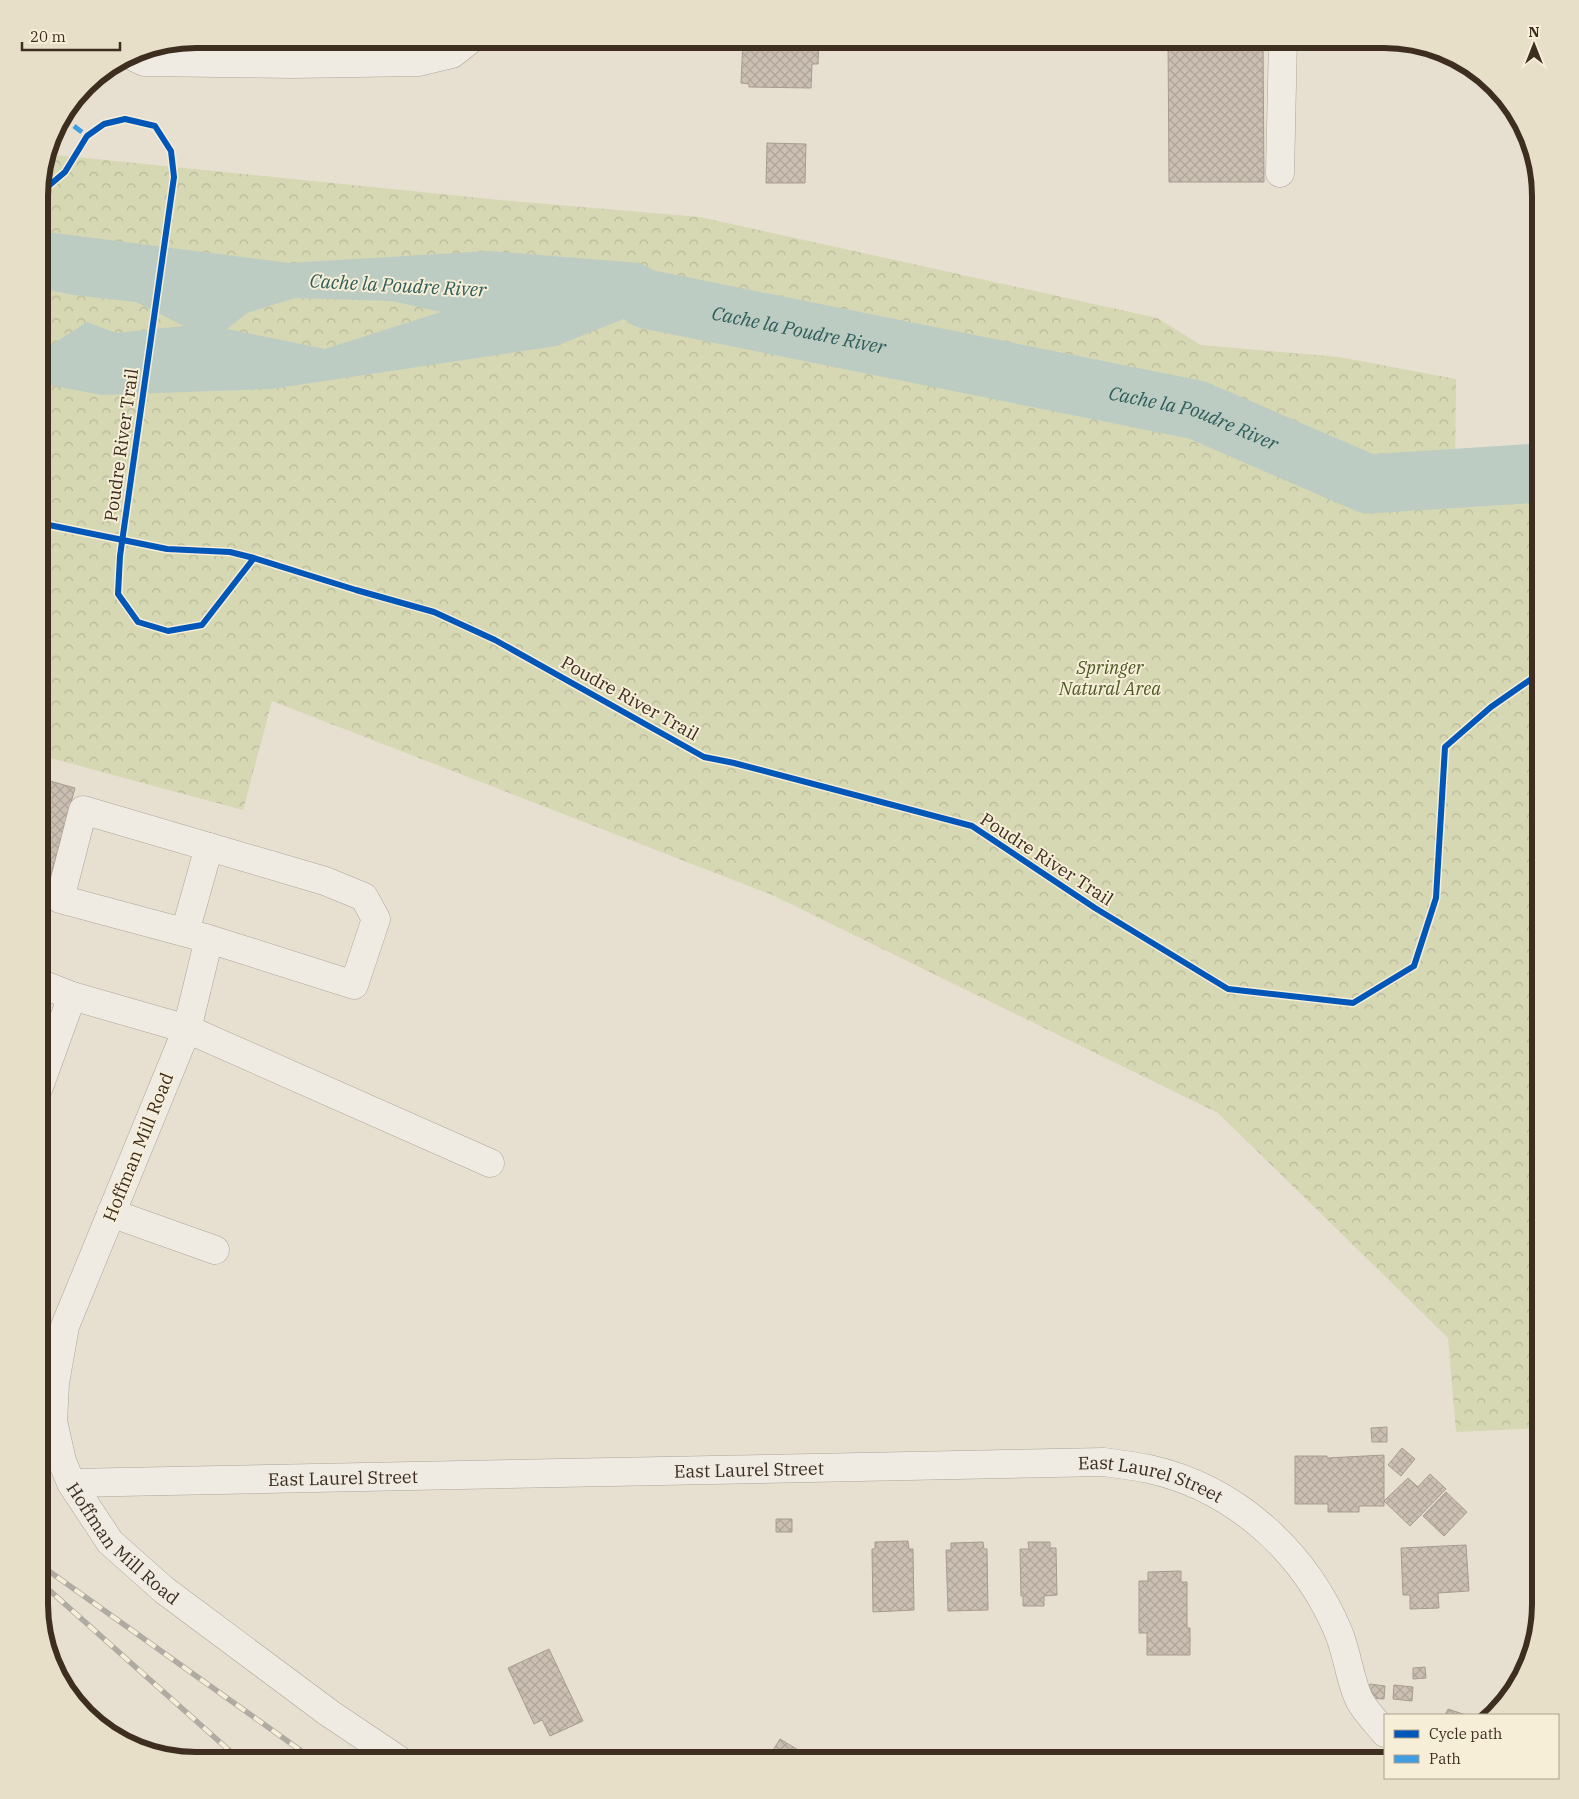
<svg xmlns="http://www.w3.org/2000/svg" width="1579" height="1799" viewBox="0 0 1579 1799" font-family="'IBM Plex Serif',serif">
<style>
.park{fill:url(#park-crowns)}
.water{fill:#bcccc2;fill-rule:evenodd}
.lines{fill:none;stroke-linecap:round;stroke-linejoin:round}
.river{stroke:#bcccc2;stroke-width:59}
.building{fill:url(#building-cross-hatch);stroke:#a89c90}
.minor-casing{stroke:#ada599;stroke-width:29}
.minor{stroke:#efebe3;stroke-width:28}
.rail-casing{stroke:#afaaa2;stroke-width:5.5}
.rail{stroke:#f7eed8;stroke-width:4;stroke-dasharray:11;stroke-linecap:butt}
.quiet{stroke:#3f9de0;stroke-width:5;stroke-dasharray:10 5;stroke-linecap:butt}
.cycleway-casing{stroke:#f7eed8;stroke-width:9}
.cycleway{stroke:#0057b8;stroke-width:6}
.labels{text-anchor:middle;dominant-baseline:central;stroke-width:4;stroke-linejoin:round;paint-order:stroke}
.street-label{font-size:18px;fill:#3d2e20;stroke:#f7eed8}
.park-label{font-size:18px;font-style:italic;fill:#4d5a26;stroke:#f7eed8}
.water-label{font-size:19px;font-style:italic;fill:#2f5d5a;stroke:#f7eed8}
.rim{fill:none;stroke:#3d2e20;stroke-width:6}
</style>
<defs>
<pattern id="park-crowns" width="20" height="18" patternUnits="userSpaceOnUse" patternTransform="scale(1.25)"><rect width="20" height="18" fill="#d6d7b3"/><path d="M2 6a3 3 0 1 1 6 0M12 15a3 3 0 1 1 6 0" fill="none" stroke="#b9b99a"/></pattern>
<pattern id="building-cross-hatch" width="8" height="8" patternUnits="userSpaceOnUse" patternTransform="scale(1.25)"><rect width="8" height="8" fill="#cbbfb2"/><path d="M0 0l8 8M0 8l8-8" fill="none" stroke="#afa499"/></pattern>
</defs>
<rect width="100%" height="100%" fill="#e7e0d1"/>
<path class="park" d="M56,155L511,201L700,217L1157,318L1201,345L1339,357L1456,379L1455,478L1540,473V1428L1456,1432L1448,1338L1218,1113L772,895L272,701L243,810L39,755V217Z"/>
<path class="water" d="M39,231L289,263L489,251L640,263L737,315L636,314L556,346L271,389L102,395L39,383V346H50L87,322L116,333L184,326L136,302L74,295L39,288ZM295,298L392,301L441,312L325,349L227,329L247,313Z"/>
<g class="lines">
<path class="river" id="s1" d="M646,299L1197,410L1368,484L1540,473"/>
</g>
<path class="building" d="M743,39H819L818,64H812L811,88L749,87V84L741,83Z
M1168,39H1263L1264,182H1169Z
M767,143L806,144L805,183H766Z
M39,778L75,788L48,886L39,883Z
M1387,1427V1442H1372L1371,1428Z
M1402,1448L1415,1459L1401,1476L1388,1465Z
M1384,1455V1506H1359V1512H1328V1504H1295V1456H1327V1458Z
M1430,1474L1446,1489L1410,1526L1384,1501L1408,1478L1418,1487Z
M1446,1492L1467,1512L1444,1536L1423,1516Z
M776,1519H792V1532H776Z
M908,1541L909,1549H913L914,1610L873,1612L872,1549H875V1542Z
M983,1542L984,1549H987L988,1610L948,1611L946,1550H951V1543Z
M1028,1542H1050V1548H1056L1057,1595L1044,1596V1606H1023V1596H1021L1020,1549H1029Z
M1466,1545L1469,1591L1438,1593L1439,1608L1410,1609V1595H1403L1401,1548Z
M1181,1571V1582H1187V1628H1190V1655H1147V1633H1139V1581H1148V1572Z
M549,1649L583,1721L550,1736L542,1720L534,1724L508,1668Z
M1425,1667L1426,1678L1413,1679V1668Z
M1370,1684L1385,1686L1384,1699L1368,1698Z
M1394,1685L1413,1687L1412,1701L1393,1699Z
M1448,1709L1466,1715H1445Z
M780,1739L800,1751L794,1760H767Z"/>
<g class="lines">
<g class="minor-casing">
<g id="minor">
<path d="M130,55L144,62L293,64L419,62L452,54L471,39"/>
<path d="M1280,173L1283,39"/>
<path d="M185,932L209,847"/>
<path id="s2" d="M209,939L354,985L376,919L364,897L325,881L83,810L60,899L209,939L187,1029L65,1326L55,1383L53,1421L62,1461L71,1483L110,1542L164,1590L329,1713L399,1760"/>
<path d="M39,983L72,996L187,1029L490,1163"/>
<path d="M39,1087L72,996"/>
<path d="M111,1213L215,1250"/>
<path id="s3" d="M71,1483L1104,1462C1119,1464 1134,1466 1149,1469C1235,1488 1304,1551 1338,1631C1347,1652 1349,1676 1358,1697C1363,1709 1377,1723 1385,1733"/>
</g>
</g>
<use href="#minor" class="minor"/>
<g class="rail-casing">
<path id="rail" d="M39,1564L314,1760
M39,1581L240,1760"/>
</g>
<use href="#rail" class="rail"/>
<path class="quiet" d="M62,117L87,136"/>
<g class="cycleway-casing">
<path id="cycleway" d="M39,194L65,172L87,136L104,124L125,119L155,126L171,151L174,177L120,556L118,594L138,622L168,631L202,625L254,558L356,590L434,612L495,640L704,757L734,763L972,826L1095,908L1228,989L1353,1003L1414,966L1436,898L1445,747L1491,707L1540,673
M39,523L167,549L230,552L254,558"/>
</g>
<use href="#cycleway" class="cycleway"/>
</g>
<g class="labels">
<g class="street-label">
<text transform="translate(121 445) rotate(-82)">Poudre River Trail</text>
<text transform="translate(630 698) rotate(29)">Poudre River Trail</text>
<text transform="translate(1047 859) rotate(33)">Poudre River Trail</text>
<text transform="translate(138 1147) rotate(-68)">Hoffman Mill Road</text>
<text stroke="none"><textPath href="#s3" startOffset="678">East Laurel Street</textPath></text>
<text stroke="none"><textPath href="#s3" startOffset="272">East Laurel Street</textPath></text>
<text stroke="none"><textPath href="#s3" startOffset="1082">East Laurel Street</textPath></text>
<text stroke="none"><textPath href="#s2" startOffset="1442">Hoffman Mill Road</textPath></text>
</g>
<g class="park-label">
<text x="1110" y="667">Springer<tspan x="1110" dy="21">Natural Area</tspan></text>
</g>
<g class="water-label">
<text transform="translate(398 285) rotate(3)">Cache la Poudre River</text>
<text stroke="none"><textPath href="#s1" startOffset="156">Cache la Poudre River</textPath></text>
<text stroke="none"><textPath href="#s1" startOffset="561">Cache la Poudre River</textPath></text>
</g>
</g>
<path d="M0 0H1579V1799H0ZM196 48H1384A148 148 0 0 1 1532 196V1604A148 148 0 0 1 1384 1752H196A148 148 0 0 1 48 1604V196A148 148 0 0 1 196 48Z" fill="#e8dfc9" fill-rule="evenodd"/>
<path class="rim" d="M196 48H1384A148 148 0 0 1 1532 196V1604A148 148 0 0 1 1384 1752H196A148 148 0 0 1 48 1604V196A148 148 0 0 1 196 48Z"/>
<rect x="1384" y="1714" width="175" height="65" fill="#f7eed8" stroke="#ada18e"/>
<rect x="1394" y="1730" width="25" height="8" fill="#0057b8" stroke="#ada18e"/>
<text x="1429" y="1739" font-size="15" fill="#3d2e20">Cycle path</text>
<rect x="1394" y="1755" width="25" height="8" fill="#3f9de0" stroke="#ada18e"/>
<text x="1429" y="1764" font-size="15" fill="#3d2e20">Path</text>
<g transform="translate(1534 45)" stroke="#f7eed8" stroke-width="4" paint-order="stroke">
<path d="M0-4L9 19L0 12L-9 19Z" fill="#3d2e20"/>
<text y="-8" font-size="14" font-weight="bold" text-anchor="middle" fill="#3d2e20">N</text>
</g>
<path d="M22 42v8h98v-8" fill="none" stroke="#3d2e20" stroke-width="2.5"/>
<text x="30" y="42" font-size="15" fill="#3d2e20" stroke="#f7eed8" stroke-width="4" paint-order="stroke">20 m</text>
</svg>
